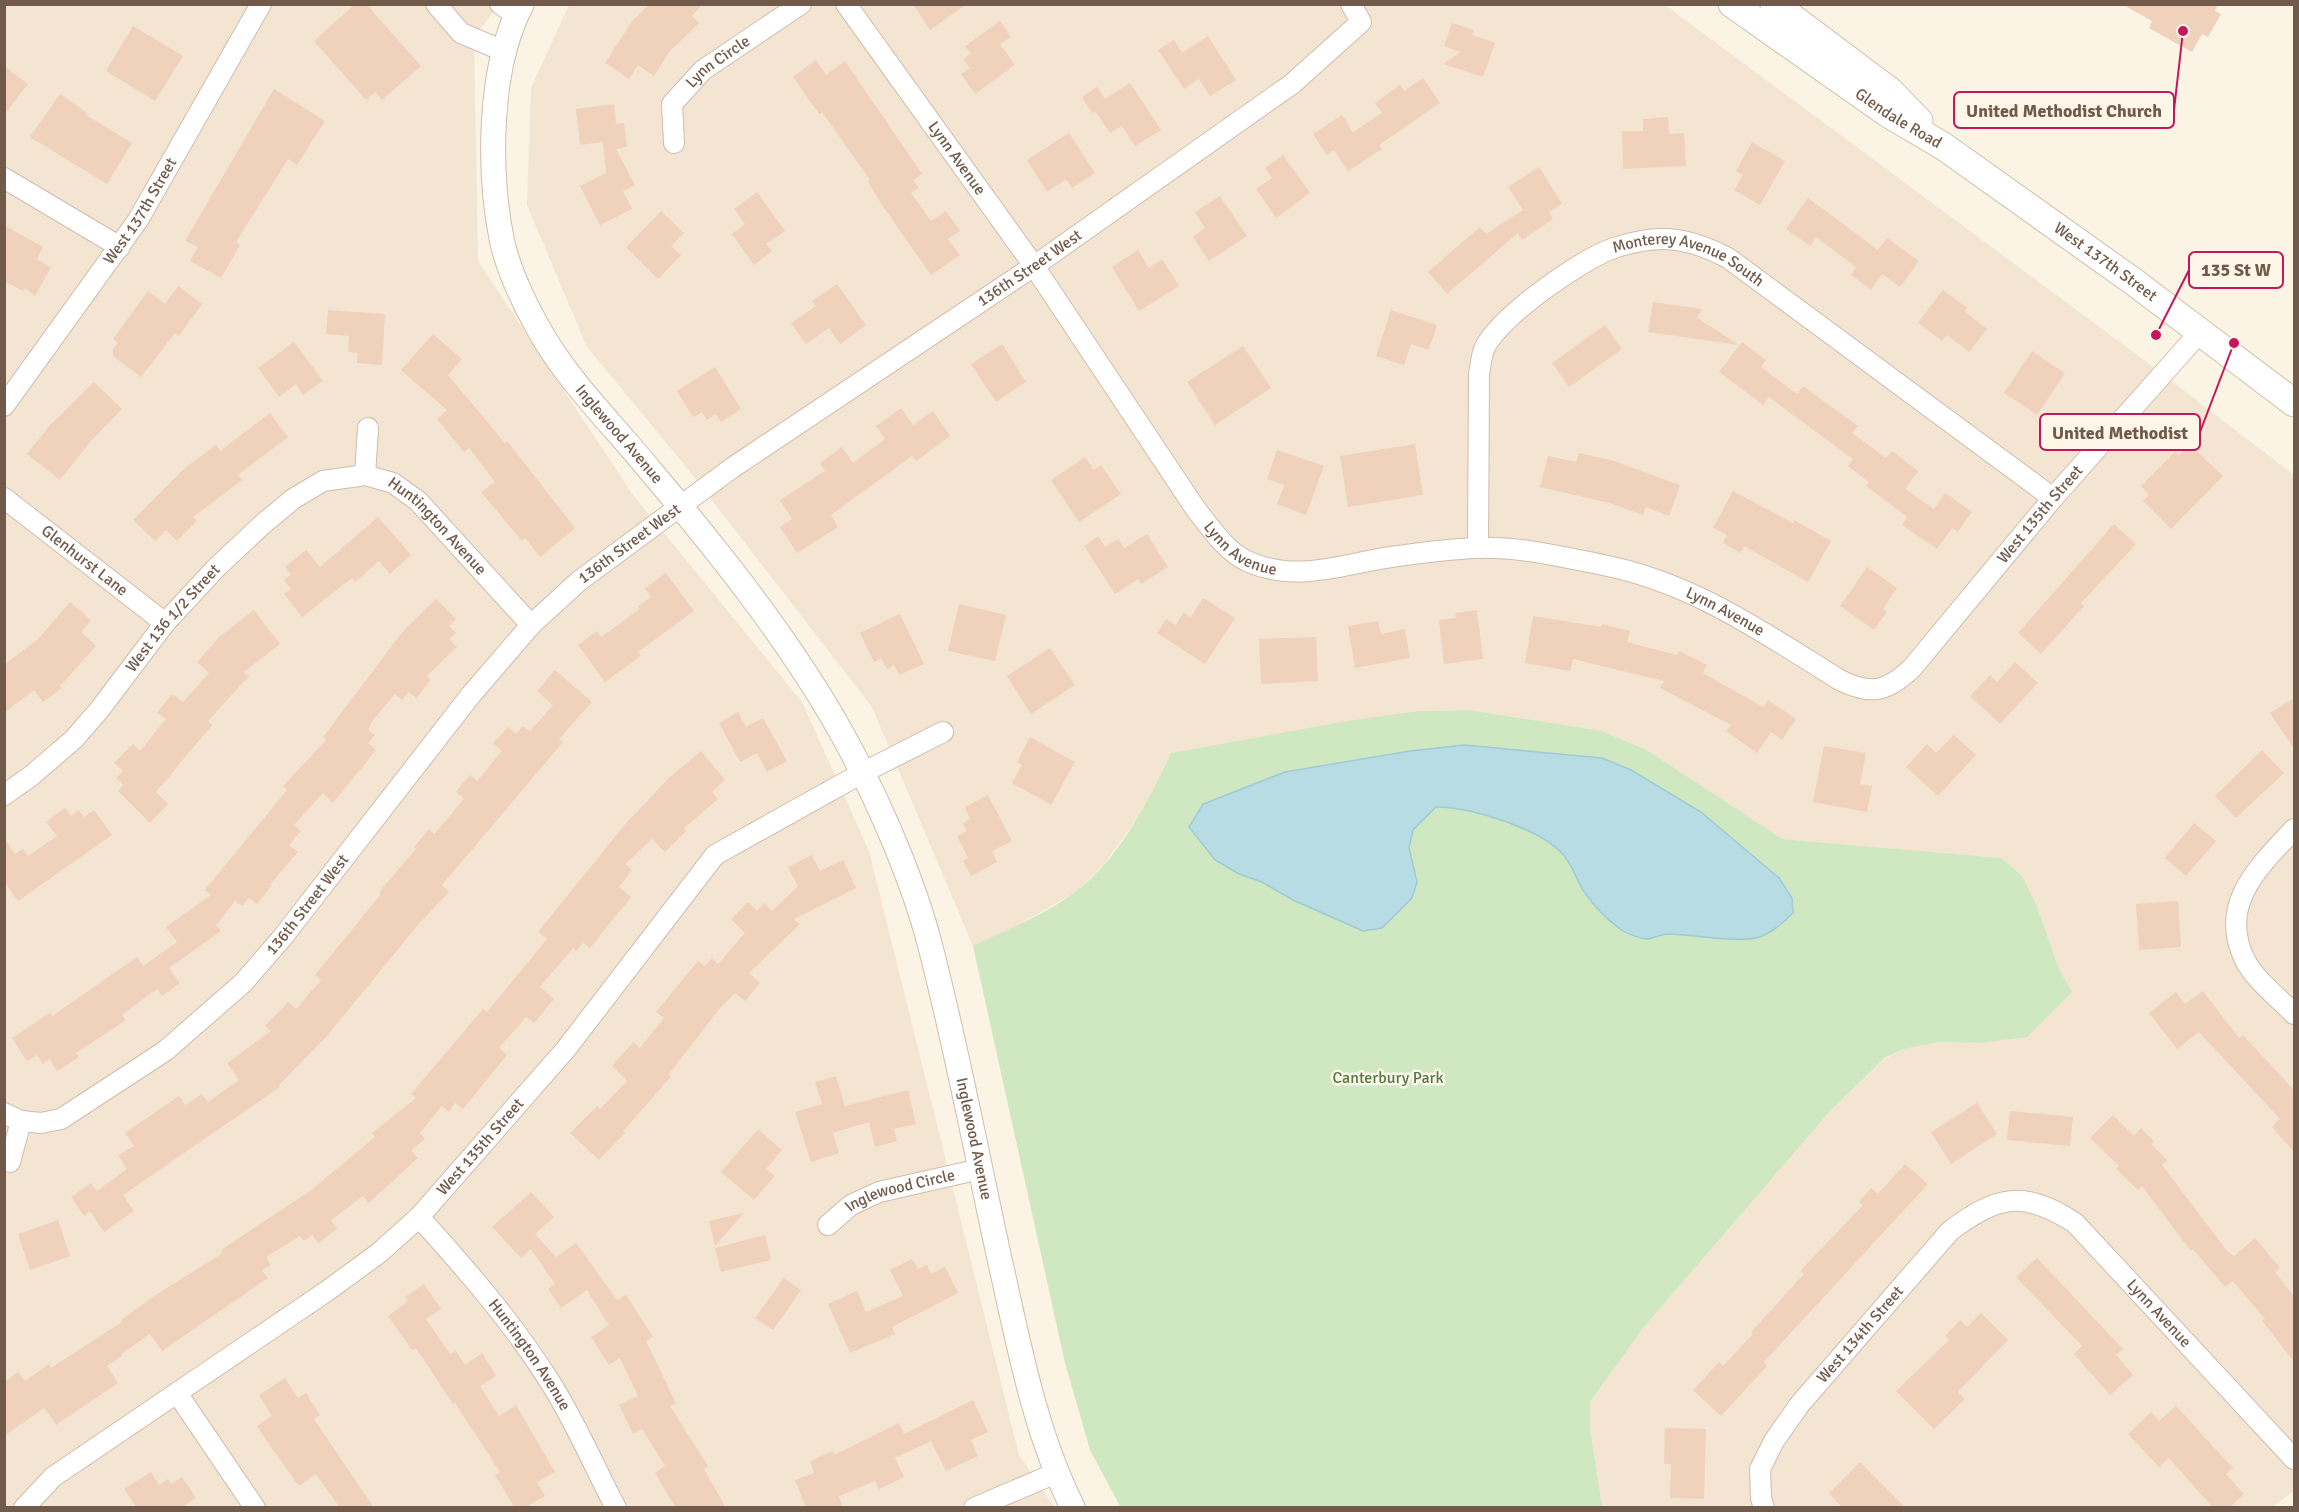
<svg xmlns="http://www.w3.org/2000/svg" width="2299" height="1512" viewBox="0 0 2299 1512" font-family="Signika,sans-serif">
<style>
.residential{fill:#f3e5d2}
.green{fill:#d0e8c2}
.water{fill:#b8dce4;stroke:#9fcbd5;stroke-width:1.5}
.building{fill:#f0d2bc}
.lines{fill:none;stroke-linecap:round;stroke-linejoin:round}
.minor-casing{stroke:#cebdad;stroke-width:22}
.tertiary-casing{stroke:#cebdad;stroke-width:26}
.secondary-casing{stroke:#d1bdaa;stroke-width:29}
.minor{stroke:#fff;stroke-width:20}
.tertiary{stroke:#fff;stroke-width:24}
.secondary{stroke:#fff;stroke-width:27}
.labels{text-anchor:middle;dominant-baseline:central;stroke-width:5;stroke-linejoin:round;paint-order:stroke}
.street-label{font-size:16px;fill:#725a4a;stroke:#fef7e9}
.park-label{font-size:16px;fill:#507842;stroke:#fef7e9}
.leader{fill:none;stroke:#c2185b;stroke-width:2}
.callout-dot{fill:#c2185b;stroke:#fef7e9;stroke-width:2}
.callout{fill:#fef7e9;stroke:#c2185b;stroke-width:2}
.callout-label{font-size:18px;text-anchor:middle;font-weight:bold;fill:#725a4a}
</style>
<rect width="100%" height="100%" fill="#fbf3e3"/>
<path class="residential" d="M5,5H498L474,38L478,261L633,495L802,702L869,851L1019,1455L1054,1507L5,1508Z
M569,5H1665L2140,357L2294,475V1491L2271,1508L1602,1507L1597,1488L1590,1429V1402L1643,1328L1832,1109L1886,1058L1904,1049L1939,1042L1980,1043L2072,992L2059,969L2036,904L2000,858L1781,839L1647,750L1602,731L1470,710L1418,711L1171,753L1148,803L1104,864L1076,892L1007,931L973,946L872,707L683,463L587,347L527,205L531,88Z"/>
<path class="green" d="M1470,710L1602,731L1647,750L1782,839L2001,858L2022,876L2036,904L2059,969L2072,992L2027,1037L1980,1043L1939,1042L1904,1049L1886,1057L1832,1109L1643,1328L1590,1402V1429L1602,1507L1121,1508L1090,1450L1065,1363L973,946C1007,930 1044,915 1075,892C1118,861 1149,800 1171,753L1347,721L1418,711Z"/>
<path class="water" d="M1464,745L1602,758L1631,770L1701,812L1779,878L1792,898L1793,913C1784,922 1773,932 1760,937C1736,944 1693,934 1668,934C1661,934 1653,939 1646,939C1639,938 1625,933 1620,929C1608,920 1594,906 1585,893C1577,882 1574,868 1565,857C1545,830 1469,806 1436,807L1413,830L1409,848L1417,882L1412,898L1382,928L1363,931L1293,900L1262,882L1239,874L1215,860L1189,827L1203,804L1285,772L1410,751Z"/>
<path class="building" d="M355,4H366L421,66L382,100L375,92L366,100L314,41Z
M650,4H703L692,16L699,23L669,52L654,76L638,65L629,79L605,63L633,20Z
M913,4H967L930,30Z
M2122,4H2218L2215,11L2221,14L2208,37L2202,34L2192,52L2149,28L2152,21Z
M1000,21L1011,37L1000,44L1015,65L975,94L961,74L970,68L963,59L971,54L965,46Z
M1452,23L1474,30L1472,35L1495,43L1483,77L1443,64L1461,52L1444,46Z
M133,26L183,56L155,101L106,71Z
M1208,36L1236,80L1210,96L1199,79L1184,89L1158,50L1174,40L1182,53Z
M816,60L826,75L845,61L922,174L913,180L919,188L911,193L931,221L946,211L960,231L948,239L960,255L931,275L884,208L868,182L870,180L822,112L819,114L793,77Z
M4,66L28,84L4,115Z
M1423,78L1440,103L1379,145L1382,149L1348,171L1334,150L1327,155L1313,134L1342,115L1353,132L1382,113L1375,103L1400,85L1404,91Z
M1130,83L1161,130L1135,146L1122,126L1110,133L1095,111L1092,113L1082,97L1097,87L1105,99Z
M274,89L325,121L297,165L288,159L236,242L240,245L221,278L190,261L198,247L185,241Z
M60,94L87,113L86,115L132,143L107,184L30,137Z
M614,104L616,124L624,123L627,147L616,149L635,185L623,191L632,209L600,225L580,186L606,173L603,142L580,145L576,109Z
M1668,117L1669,134L1684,133L1686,166L1623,169L1622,131H1643V119Z
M1069,133L1095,173L1072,188L1066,179L1047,192L1027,160Z
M1752,142L1785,161L1760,205L1734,190L1743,175L1736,171Z
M1283,155L1310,193L1276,218L1256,189L1272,178L1265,168Z
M1539,167L1562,204L1549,212L1553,219L1522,240L1518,233L1447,294L1428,272L1480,227L1486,234L1523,210L1508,187Z
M757,192L785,231L766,244L772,251L754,265L732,234L745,224L734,209Z
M1220,196L1247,236L1209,261L1193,237L1205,228L1195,212Z
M1808,198L1878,250L1887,238L1919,261L1900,287L1882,274L1871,290L1851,275L1856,267L1816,237L1810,246L1786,229Z
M661,211L684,233L671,246L681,255L658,279L626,247Z
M4,225L43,247L37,259L51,267L35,296L25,288L23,291L4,281Z
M1138,250L1149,268L1162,259L1179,286L1139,311L1112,267Z
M837,284L866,325L840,344L829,328L806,344L791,323L816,306L812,301Z
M178,286L202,304L179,336L175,333L141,377L113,356V349L118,343L113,339L148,291L165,304Z
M1943,290L1967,308L1964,311L1987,329L1969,352L1947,335L1942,341L1918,323Z
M1653,302L1702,309L1697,318L1739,345L1648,332Z
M328,310L385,314L382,365L357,363L358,353L348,352L349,336L326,334Z
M1391,310L1437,325L1429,350L1411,344L1404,365L1376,356Z
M1605,325L1622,349L1569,387L1552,363Z
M433,334L462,359L448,375L505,443L508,442L575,528L540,557L525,538L522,541L481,492L495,482L469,448L464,452L437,419L447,410L401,370Z
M294,342L323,381L303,395L296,384L279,397L258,368Z
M1742,342L1766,360L1761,367L1797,394L1803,386L1858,426L1852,433L1886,458L1892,451L1918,471L1905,489L1934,509L1945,493L1972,512L1958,532L1952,528L1937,549L1902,525L1907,517L1866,486L1869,482L1848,466L1853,459L1769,397L1763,405L1719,372Z
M1002,344L1026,382L996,402L971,364Z
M1243,346L1271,388L1215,425L1187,382Z
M2032,351L2065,373L2037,415L2004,393Z
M715,367L741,409L721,422L716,414L707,420L702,412L693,417L677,391Z
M94,382L122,409L91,441L60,480L27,454L51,424Z
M901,408L913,425L933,411L950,436L916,461L912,456L831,515L838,527L797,553L780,527L792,519L780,500L825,471L820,463L842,447L853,463L885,439L876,426Z
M270,413L288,437L238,475L242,480L193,517L197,521L177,541L166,530L155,541L133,520L185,468L216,445L220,451Z
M1415,444L1423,495L1348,507L1340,456Z
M2190,445L2223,476L2171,529L2143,501L2149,494L2141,486L2175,452L2179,456Z
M1277,450L1324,466L1306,515L1277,504L1284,485L1267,479Z
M1579,453L1611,460L1680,485L1669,516L1646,507L1643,515L1610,503L1540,487L1548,456L1576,462Z
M1085,457L1094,470L1101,465L1121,494L1079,522L1051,480Z
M1733,491L1793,523L1794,520L1831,541L1808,582L1744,546L1741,553L1723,543L1727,535L1713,528Z
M378,517L411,555L390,574L379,561L355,582L352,578L302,617L284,594L291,589L284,580L291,574L285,567L306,550L320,567Z
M2114,524L2136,544L2081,603L2084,606L2041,654L2018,633Z
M1147,534L1168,567L1141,584L1138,579L1115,594L1084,546L1098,536L1105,547L1118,539L1124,548Z
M1867,567L1897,588L1883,609L1887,612L1874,630L1840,606Z
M666,573L694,611L638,652L641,656L605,682L578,645L597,631L601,637L640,609L638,606L651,597L645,588Z
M1203,598L1235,618L1205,664L1157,633L1166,619L1176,625L1183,613L1191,617Z
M436,599L456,619L449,626L456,633L449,639L457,647L427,676L431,680L416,698L409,692L402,700L395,694L373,720L368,730L375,735L368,743L376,750L333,803L323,793L294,825L301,831L289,845L298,852L270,884L272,885L257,904L249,898L242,906L235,901L216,925L221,931L169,968L180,983L162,996L157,989L122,1015L126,1020L76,1053L79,1057L57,1071L50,1059L43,1064L37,1055L27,1061L12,1038L50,1013L52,1016L137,957L143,966L177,942L166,927L211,895L205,890L287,790L283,786L326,740L323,737L404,630Z
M70,602L91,620L81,632L96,646L60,686L62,688L43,702L34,690L4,713V665L38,639Z
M959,604L1006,615L995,661L948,651Z
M254,610L280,644L244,672L249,676L208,721L212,725L156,792L168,804L150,823L118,791L123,785L116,778L123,771L114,763L133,744L140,751L166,719L157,713L172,694L183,702L209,673L197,662L219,637Z
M1477,610L1483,659L1444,664L1439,620L1456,618L1455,613Z
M900,614L924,664L899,675L894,665L887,669L881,658L874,662L860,633Z
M1533,616L1601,627L1602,624L1630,631L1627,642L1677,655L1679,651L1707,665L1703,673L1763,707L1768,700L1796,719L1782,740L1771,732L1757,753L1726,731L1731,725L1660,688L1664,681L1573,659L1570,671L1525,663Z
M1378,621L1381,634L1405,629L1410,658L1355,668L1348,626Z
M1316,637L1318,681L1261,684L1259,639Z
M1050,648L1075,685L1031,714L1007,676Z
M2015,662L2038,683L2000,724L1970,696L1990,675L1997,682Z
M555,670L592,702L559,739L563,742L442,885L449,892L417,926L326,1037L279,1085L280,1087L123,1195L134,1211L104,1232L90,1211L84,1216L71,1197L91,1183L97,1191L127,1169L118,1155L134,1146L125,1133L179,1096L185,1105L202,1094L208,1102L239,1080L227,1063L271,1031L265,1026L288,1002L296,1009L321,980L315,975L381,894L379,892L416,849L414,847L429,829L434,834L464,799L456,792L470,775L477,781L502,751L493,743L508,727L516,734L523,726L530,731L553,705L537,691Z
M2295,697V750L2270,713Z
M738,712L746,727L763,718L787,761L767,772L757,753L740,762L719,723Z
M1954,735L1976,755L1938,796L1906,767L1927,744L1936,753Z
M1030,737L1075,762L1051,805L1012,783L1022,765L1017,762Z
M1824,746L1866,753L1860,784L1872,786L1867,812L1813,802Z
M2262,750L2284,773L2236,818L2215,796Z
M701,751L725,780L712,792L718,799L684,828L686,831L665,852L652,839L625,864L632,870L619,887L631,897L590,948L583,943L576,951L573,948L540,987L554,999L534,1023L526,1017L499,1048L507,1055L463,1109L455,1103L449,1112L442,1106L420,1133L425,1139L411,1150L418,1158L369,1203L363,1196L331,1220L337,1229L318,1243L312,1235L304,1241L300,1236L266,1257L271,1265L262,1270L268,1278L162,1351L150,1334L121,1354L122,1356L107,1366L118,1383L56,1425L44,1408L4,1436V1382L18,1372L25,1381L49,1364L51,1368L122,1322L121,1320L154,1296L223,1253L221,1250L310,1191L375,1137L372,1133L416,1098L411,1094L483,1009L487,1012L547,939L538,932L627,822L670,777Z
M988,795L1012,841L992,851L997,862L971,876L963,861L968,858L957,836L967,831L963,823L970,819L965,807Z
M65,808L71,816L79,810L84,817L94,810L112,835L18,901L4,881V838L15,854L23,849L28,856L57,836L46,822Z
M2194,823L2216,841L2186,876L2165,858Z
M812,855L820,871L843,860L856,888L794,919L800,924L749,973L760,983L745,1001L735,993L720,1008L669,1074L671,1077L623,1131L625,1133L599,1160L570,1133L597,1106L600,1109L627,1081L612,1066L633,1042L640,1048L664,1018L656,1012L698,961L705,966L712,958L718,964L745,933L731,919L748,902L757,911L764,903L772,911L798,886L788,867Z
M2178,901L2181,947L2139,950L2136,904Z
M2203,991L2239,1038L2243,1035L2295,1091V1153L2272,1127L2280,1119L2199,1032L2177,1049L2149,1013L2176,992L2185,1004Z
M836,1076L845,1106L908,1090L916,1124L894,1129L897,1141L875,1147L869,1122L833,1133L839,1153L811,1162L795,1112L822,1104L815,1082Z
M1977,1103L1997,1134L1951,1164L1931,1132Z
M2010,1111L2073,1117L2070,1146L2007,1140Z
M2113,1115L2134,1136L2141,1128L2154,1141L2151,1144L2167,1160L2162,1165L2228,1252L2234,1256L2255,1238L2280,1268L2275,1272L2295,1298V1363L2262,1321L2265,1319L2233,1281L2225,1287L2193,1249L2191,1251L2142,1186L2138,1190L2116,1169L2119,1166L2090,1138Z
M758,1129L782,1150L766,1169L775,1176L754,1200L721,1172Z
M1905,1164L1928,1184L1764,1362L1767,1366L1721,1416L1693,1390L1719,1362L1723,1366L1753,1334L1751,1332L1804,1274L1801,1270L1863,1205L1859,1202L1871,1188L1878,1194Z
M531,1192L554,1217L535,1234L556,1257L576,1243L617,1300L626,1295L653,1337L646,1341L676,1403L670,1406L708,1466L704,1469L726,1508H676L655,1473L665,1466L642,1429L633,1434L619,1405L638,1396L620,1358L609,1365L591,1337L609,1325L587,1290L561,1308L548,1289L555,1284L531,1249L521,1258L492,1227Z
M744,1213L715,1246L709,1221Z
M58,1220L70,1256L30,1270L18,1234Z
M765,1235L771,1260L721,1272L715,1248Z
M2037,1258L2123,1349L2116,1355L2133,1375L2110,1395L2074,1354L2082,1346L2016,1277Z
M912,1259L918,1269L927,1265L931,1274L945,1267L958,1293L892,1327L895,1334L850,1353L828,1304L857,1291L866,1312L903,1296L890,1270Z
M784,1278L801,1290L773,1330L755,1318Z
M424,1284L441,1309L426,1319L450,1354L456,1351L465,1365L482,1353L496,1376L480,1386L499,1416L516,1405L555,1472L537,1482L545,1496L525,1508H515L495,1475L500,1472L455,1403L453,1404L416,1348L412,1350L388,1316L408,1301L405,1297Z
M1981,1313L2008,1340L1958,1392L1965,1399L1934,1429L1896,1391L1949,1340L1945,1336L1960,1320L1967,1327Z
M285,1378L298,1398L306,1393L320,1415L314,1419L374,1508H340L316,1474L299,1486L271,1447L257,1426L272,1416L259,1395Z
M973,1400L988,1432L971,1440L978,1456L946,1471L931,1441L895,1458L904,1477L879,1489L875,1481L839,1496L843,1508H806L795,1480L814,1473L810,1461L833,1451L834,1455L899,1423L904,1434Z
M2176,1406L2233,1468L2226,1474L2244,1494L2229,1508H2213L2169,1458L2159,1467L2128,1434L2151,1412L2159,1421Z
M1665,1428L1706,1429L1704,1499L1670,1498L1671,1464H1664Z
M1860,1462L1906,1508H1843L1829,1493Z
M151,1472L159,1485L168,1479L171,1484L182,1477L196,1498L181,1508H137L124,1489Z"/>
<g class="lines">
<g class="minor-casing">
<g id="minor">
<path d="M436,4L461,33L506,52"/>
<path d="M500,4L516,15"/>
<path id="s1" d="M846,4L1034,266L1195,508C1210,527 1226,552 1249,562C1297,583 1343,564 1391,557C1419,553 1449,549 1477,548C1518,546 1563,557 1603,565C1691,582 1763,632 1838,679C1870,696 1887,692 1912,668L2053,498L2200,332"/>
<path id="s2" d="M674,143L672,104L703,70L801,4"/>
<path d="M4,178L120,247"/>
<path id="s3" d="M4,406L138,220L261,4"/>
<path id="s4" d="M368,428L365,475L393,483L418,501L531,625"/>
<path id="s5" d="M4,498L165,623"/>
<path id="s6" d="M1478,548L1479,374C1481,365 1481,355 1485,347C1502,315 1580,260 1614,248C1629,243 1647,239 1663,239C1686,239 1709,248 1728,258L2053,498"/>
<path id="s7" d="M4,795L31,776L74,739L100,709L165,623L216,568L263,524L293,499L323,481L365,475"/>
<path d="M2294,829C2260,866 2217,904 2245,960C2255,980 2279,998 2294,1014"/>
<path d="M4,1113L21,1121"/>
<path id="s8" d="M10,1162L21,1121L41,1123L61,1119L165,1051L243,983L282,938L470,696L531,625L579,581L732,468L1034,266L1292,84L1361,22L1351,4"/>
<path id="s9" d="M419,1217C467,1270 512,1322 550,1382C575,1421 594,1466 616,1508"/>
<path id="s10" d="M828,1225L851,1205L879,1192L980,1169"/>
<path d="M177,1393L255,1508"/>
<path id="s11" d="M24,1508L53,1477L327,1291L379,1253L419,1217L566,1049L715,855L862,773L943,732"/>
<path d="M974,1508L1056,1473"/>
<path id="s12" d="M1764,1508L1761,1498L1760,1469L1774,1441L1800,1404L1950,1231C1997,1196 2023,1189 2075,1223L2294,1459"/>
</g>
</g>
<g class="tertiary-casing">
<g id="tertiary">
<path id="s13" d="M522,4C488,67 488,172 502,241C509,272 525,305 541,333C569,382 613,425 649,469C715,547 780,628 832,716C870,781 911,872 930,945C957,1049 977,1156 1000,1261C1019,1345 1034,1430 1073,1508"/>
</g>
</g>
<g class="secondary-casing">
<g id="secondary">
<path id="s14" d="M1732,4L1887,113L1943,146L2134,282L2294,403"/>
<path d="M1774,4L1890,91L1919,121"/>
</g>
</g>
<use href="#minor" class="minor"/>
<use href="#tertiary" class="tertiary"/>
<use href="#secondary" class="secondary"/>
</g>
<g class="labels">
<g class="street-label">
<text stroke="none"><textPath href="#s2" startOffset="102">Lynn Circle</textPath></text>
<text stroke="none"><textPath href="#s14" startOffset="202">Glendale Road</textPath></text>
<text stroke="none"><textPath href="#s1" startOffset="190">Lynn Avenue</textPath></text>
<text stroke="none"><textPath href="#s3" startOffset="238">West 137th Street</textPath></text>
<text stroke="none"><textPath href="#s14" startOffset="454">West 137th Street</textPath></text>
<text stroke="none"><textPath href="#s8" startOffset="1384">136th Street West</textPath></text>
<text stroke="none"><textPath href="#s6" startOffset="446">Monterey Avenue South</textPath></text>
<text stroke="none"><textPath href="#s13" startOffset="470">Inglewood Avenue</textPath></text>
<text stroke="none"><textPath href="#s1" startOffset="1594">West 135th Street</textPath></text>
<text stroke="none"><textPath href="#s4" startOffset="138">Huntington Avenue</textPath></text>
<text stroke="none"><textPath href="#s8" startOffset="898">136th Street West</textPath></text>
<text stroke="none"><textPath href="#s1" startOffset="676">Lynn Avenue</textPath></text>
<text stroke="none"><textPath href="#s5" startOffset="102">Glenhurst Lane</textPath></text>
<text stroke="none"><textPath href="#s1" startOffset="1180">Lynn Avenue</textPath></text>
<text stroke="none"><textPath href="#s7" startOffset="246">West 136 1/2 Street</textPath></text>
<text stroke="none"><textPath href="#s8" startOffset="412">136th Street West</textPath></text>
<text stroke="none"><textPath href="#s13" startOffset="1272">Inglewood Avenue</textPath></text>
<text stroke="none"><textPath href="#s11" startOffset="585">West 135th Street</textPath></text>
<text stroke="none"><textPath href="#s10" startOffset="82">Inglewood Circle</textPath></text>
<text stroke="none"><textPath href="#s12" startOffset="606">Lynn Avenue</textPath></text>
<text stroke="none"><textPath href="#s12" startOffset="208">West 134th Street</textPath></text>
<text stroke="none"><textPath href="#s9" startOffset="177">Huntington Avenue</textPath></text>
</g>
<g class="park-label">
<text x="1388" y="1078">Canterbury Park</text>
</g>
</g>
<path class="leader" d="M2183 31L2174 110M2156 335L2189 270M2234 343L2200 432"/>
<g class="callout-dot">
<circle cx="2183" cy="31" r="6"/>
<circle cx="2156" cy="335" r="6"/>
<circle cx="2234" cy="343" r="6"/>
</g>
<g class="callout">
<rect x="1954" y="92" width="220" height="36" rx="6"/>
<rect x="2189" y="252" width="94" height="36" rx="6"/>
<rect x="2040" y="414" width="160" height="36" rx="6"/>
</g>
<g class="callout-label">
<text x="2064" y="117">United Methodist Church</text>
<text x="2236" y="276">135 St W</text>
<text x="2120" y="439">United Methodist</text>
</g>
<rect width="2299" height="1512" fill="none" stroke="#725a4a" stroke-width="12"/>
</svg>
